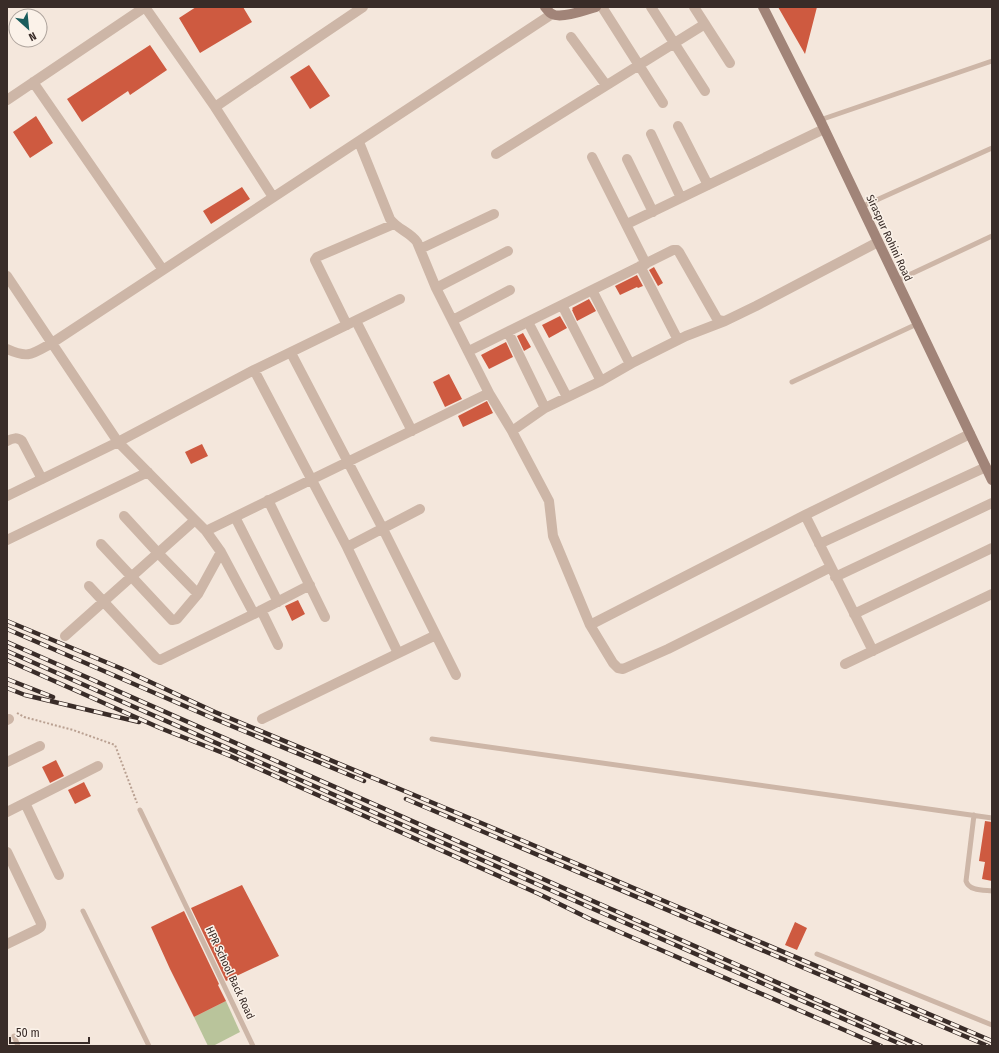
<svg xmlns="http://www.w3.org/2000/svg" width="999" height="1053" viewBox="0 0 999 1053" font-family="'Fira Sans Condensed',sans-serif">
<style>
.green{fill:#b9c49b}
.building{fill:#ce5a40}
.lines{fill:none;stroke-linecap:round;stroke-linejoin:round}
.path{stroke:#b9a091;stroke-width:2;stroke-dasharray:2 2;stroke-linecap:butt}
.lane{stroke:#cdb6a7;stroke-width:5}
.street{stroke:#cdb6a7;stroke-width:10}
.secondary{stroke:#a18478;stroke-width:10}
.rail-casing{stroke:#392c28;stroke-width:4.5}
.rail{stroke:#fbf2e9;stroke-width:3;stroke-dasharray:9;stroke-linecap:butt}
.labels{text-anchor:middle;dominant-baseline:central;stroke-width:3;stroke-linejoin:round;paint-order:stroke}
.street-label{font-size:11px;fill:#392c28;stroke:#fbf2e9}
</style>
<rect width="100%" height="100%" fill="#f4e7dc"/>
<path class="green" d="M226,1001L240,1032L213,1046H208L194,1017Z"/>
<path class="building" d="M196,7H243L252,22L200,53L179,18Z
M778,7H817L805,54Z
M150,45L167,70L130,95L128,91L82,122L67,99Z
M309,65L330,96L310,109L290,77Z
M36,116L53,143L30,158L13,132Z
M242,187L250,199L211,224L203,211Z
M654,267L663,283L658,286L649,270Z
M637,275L643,286L638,288L637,287L620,295L615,286Z
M589,299L596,311L577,321L572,310L573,309L572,308Z
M560,316L567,328L549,338L542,325Z
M523,333L531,347L524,351L517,336Z
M506,342L513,357L489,369L481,355Z
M449,374L462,399L445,407L433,382Z
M487,401L493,413L463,427L458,416Z
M202,444L208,456L191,464L185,452Z
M298,600L305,614L292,621L285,606Z
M56,760L64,776L50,783L42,767Z
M84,782L91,796L75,804L68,790Z
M985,821L992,822V881L982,879L985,862L979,861Z
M242,885L279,956L226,981L191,908Z
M184,911L219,984L218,985L226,1001L194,1017L170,969L151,927Z
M795,922L807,928L797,950L785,945Z"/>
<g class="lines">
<path class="path" d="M17,713L24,717L73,730L115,745L137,803"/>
<path class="lane" d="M820,120L992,61
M861,207L992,148
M896,281L992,236
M792,382L917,324
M432,739L992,818
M140,810L253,1046
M974,815L966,881C969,891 983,890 992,891
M83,911L149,1046
M817,954L992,1025
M14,1036L18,1046"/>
<path class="street" d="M145,7L215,107L273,197
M602,7L663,103
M651,7L705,91
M694,7L730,63
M571,37L606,85
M33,82L163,270
M7,100L145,7
M215,107L363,7
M678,126L708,185
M651,134L681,198
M359,142L390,219C397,229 410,232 417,242L436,288L489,393L512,431
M496,154L705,24
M592,157L646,264
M627,159L653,212
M627,224L824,129
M420,249L494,214
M640,266L678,340
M7,276L118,442L195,520L206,531L221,552L254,614
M436,288L508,251
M592,290L630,364
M562,305L601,381
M453,320L510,290
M356,321L412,431
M725,321L686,336L634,362L601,381L545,408L512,431L549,501L553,536L590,625L613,663L618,668L623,669L668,649L732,617L831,567
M528,322L567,397
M347,325L315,260L317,257L394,224
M508,332L545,408
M7,349C29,359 32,354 52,343L552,14
M469,351L673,250H677L679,252L716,317C718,320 720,321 725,321L756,306L878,242
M291,353L383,529L456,675
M254,370L347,547L398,653
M7,441C13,438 17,437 22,441L42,479
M7,496L118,442L254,370L400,299
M268,500L325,617
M805,515L873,651
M124,516L158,553L198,594
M235,517L278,602
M206,531L489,393
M7,540L148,472
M101,544L172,620L177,619L198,594L221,552
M819,544L986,467
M347,547L420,509
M835,577L992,503
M89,586L156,658L160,660L254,614L310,585
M261,610L278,645
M854,614L992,548
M590,625L805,515L970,434
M65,636L195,520
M845,664L992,594
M262,719L436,635
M7,720L9,719
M7,762L40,746
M25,803L59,875
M7,812L98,766
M7,852L41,923C42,927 40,928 36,930L7,944"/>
<path class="secondary" d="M545,7C547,9 549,13 552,14C561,19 586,10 596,7
M763,7L820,120L992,480"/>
<g class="rail-casing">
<path id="rail" d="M7,621L120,668L215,712L486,825L992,1041
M7,629L210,717L364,781
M7,642L921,1046
M7,651L905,1046
M7,660L160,728L228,755L539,894L590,919L881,1046
M7,679L53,697
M7,688L25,695L139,722
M406,799L988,1046"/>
</g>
<use href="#rail" class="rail"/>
</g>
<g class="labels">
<g class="street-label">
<text transform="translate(889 238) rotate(65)">Siraspur Rohini Road</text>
<text transform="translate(230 973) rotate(65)">HPR School Back Road</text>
</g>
</g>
<rect width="999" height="1053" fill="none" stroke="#392c28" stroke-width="16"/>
<g transform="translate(28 28) rotate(153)"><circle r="19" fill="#fbf2e9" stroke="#ada39c"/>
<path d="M0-3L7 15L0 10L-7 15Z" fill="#1a5d5d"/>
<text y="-6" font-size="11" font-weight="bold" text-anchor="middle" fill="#392c28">N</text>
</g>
<path d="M10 1037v6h79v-6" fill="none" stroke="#392c28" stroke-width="2"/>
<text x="16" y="1037" font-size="12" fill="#392c28" stroke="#fbf2e9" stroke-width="3" paint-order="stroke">50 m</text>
</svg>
